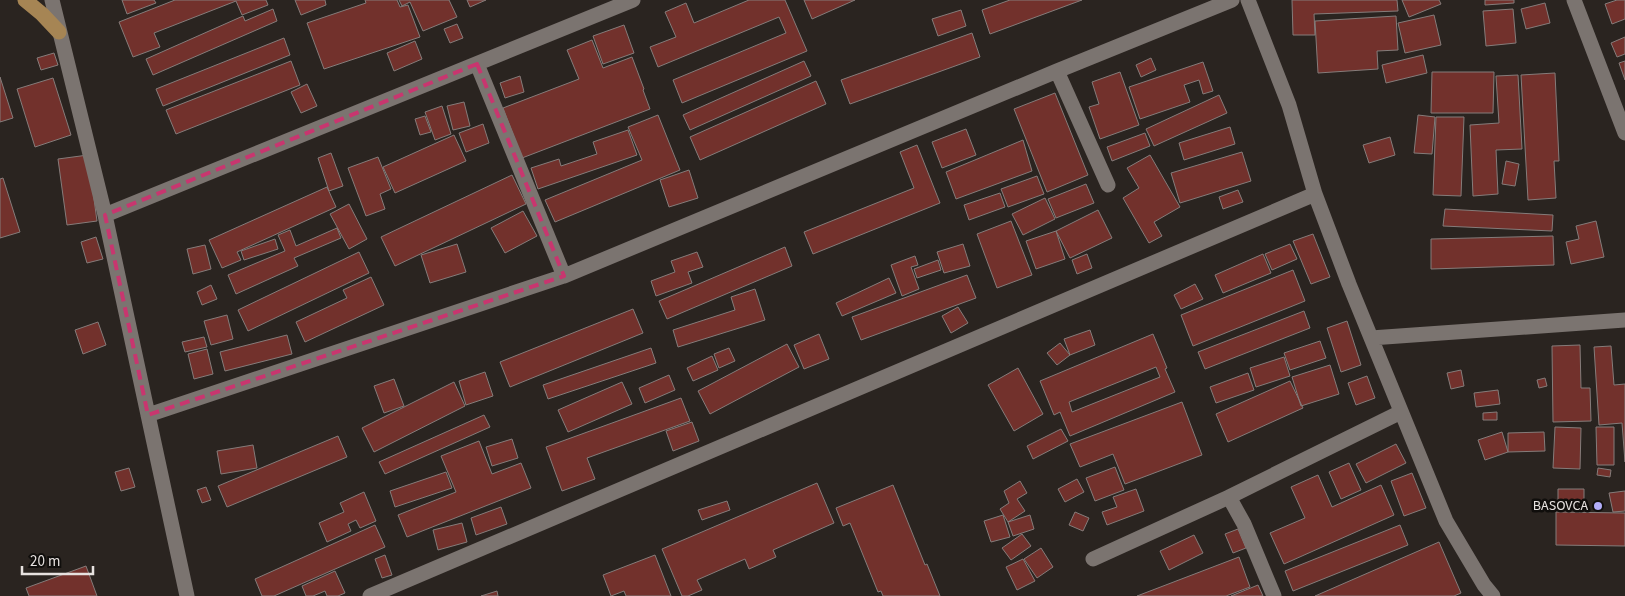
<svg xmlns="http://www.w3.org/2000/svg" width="1625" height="596" viewBox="0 0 1625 596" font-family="'Source Sans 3',sans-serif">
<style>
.building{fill:#72312c;stroke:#857c7a;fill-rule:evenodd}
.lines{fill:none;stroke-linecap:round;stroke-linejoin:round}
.minor{stroke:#7b7470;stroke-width:15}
.major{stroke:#a68554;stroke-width:15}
.marked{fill:none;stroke:#c8366f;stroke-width:4;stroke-dasharray:10 6;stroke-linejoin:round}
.poi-dot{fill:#b2adf9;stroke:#100e0c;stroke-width:2}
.labels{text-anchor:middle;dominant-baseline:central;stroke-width:5;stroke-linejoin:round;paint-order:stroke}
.poi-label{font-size:14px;fill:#e7e2e0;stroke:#100e0c;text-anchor:end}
</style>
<rect width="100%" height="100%" fill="#2a2420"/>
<path class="building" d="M122,0H154L156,3L127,14Z
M175,0H266L268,5L242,15L236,1L154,33L160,47L133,57L119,22Z
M295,0H325L326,5L301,15Z
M365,0H397L400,7L408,5L420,37L324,69L307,23L366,3Z
M399,0H449L457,17L423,31L410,2L402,6Z
M467,0H486L470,7Z
M749,0H785L807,51L682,103L673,80L786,33L779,17L658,67L650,47L676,37L665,12L686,3L694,23Z
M804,0H855L812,19Z
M1010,0H1082L990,34L982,10Z
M1292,0H1397L1398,11L1314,14L1315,35H1293Z
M1402,0H1439L1441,4L1409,17Z
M1485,0H1514V3L1485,5Z
M1617,0H1625V19L1612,24L1605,4Z
M1545,3L1550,23L1526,29L1521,9Z
M273,9L277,21L153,75L146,59L243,16L245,21Z
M1513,9L1516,43L1486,46L1483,11Z
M961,10L966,26L938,36L932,19Z
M1434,15L1441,45L1405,53L1398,23Z
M1396,16L1398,50L1377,51L1378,69L1318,73L1315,21Z
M457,24L463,38L450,43L444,29Z
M624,25L634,53L603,64L593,36Z
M972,33L980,57L850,104L841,80Z
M1625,37V54L1617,57L1611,43Z
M284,38L290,55L163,106L156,89Z
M592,40L603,68L632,57L644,89L643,90L650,109L522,158L503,108L579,79L567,50Z
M415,41L422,59L394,71L387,53Z
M54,53L58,65L41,70L37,58Z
M1423,55L1427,73L1386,83L1382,65Z
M1151,58L1156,70L1141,77L1136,65Z
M291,61L300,85L176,134L166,110Z
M804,61L811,76L690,130L683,115Z
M1625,61V80L1619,63Z
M1203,62L1213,91L1203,94L1199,80L1184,85L1190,102L1140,119L1129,87Z
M1120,72L1139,125L1100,139L1089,107L1099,104L1092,82Z
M1432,72H1494L1493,113H1431Z
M1555,73L1559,161H1554L1556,198L1528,200L1521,75Z
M1518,75L1522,149L1496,150L1498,194L1473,196L1470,125L1499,123L1496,76Z
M520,76L524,92L505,98L500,83Z
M0,77L13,118L0,122Z
M53,78L71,135L35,147L17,89Z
M816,81L826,104L700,160L690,137Z
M307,84L317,106L301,113L291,92Z
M1055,93L1088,175L1047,192L1014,109Z
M1219,95L1227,113L1154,146L1146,129Z
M464,102L470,126L453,130L447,106Z
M442,106L451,134L435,140L425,112Z
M658,115L680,170L555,222L545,200L642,160L628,127Z
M1418,115L1435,117L1432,154L1414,153Z
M425,116L431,132L420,135L415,119Z
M1436,117H1464L1461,196L1433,195Z
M483,124L489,143L466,152L459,133Z
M1230,127L1235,144L1184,160L1179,143Z
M966,129L976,155L942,168L932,142Z
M628,130L637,155L538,189L531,168L559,159L561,166L597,154L593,142Z
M1145,133L1150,146L1112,161L1107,147Z
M454,135L466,161L395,193L383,167Z
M1390,137L1395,155L1369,163L1363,145Z
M1023,140L1032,171L956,199L946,172Z
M917,145L940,203L813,254L804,232L914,188L900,152Z
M1242,152L1251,181L1180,203L1171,173Z
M331,153L343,186L329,191L318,158Z
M88,155L97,221L67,225L58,159Z
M1150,155L1180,207L1154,222L1162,236L1149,243L1123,198L1139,188L1127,168Z
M378,157L391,189L380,194L385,209L366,216L348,168Z
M1506,161L1519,164L1515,186L1502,184Z
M689,170L698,198L669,207L660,180Z
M512,175L526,204L395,266L381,237Z
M1037,176L1044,194L1008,207L1001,189Z
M3,178L20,232L0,238V179Z
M1086,184L1094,203L1056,218L1048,199Z
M327,187L336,207L237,252L241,260L222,268L209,240Z
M1238,190L1243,202L1223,209L1219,197Z
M1000,193L1005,207L969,220L964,205Z
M1045,198L1055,219L1023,235L1012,214Z
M349,204L367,239L349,249L330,214Z
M1445,209L1553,215L1552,231L1443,226Z
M1098,210L1112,238L1070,258L1056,231Z
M523,211L537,236L505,253L491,228Z
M1011,221L1032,275L997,288L977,234Z
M1596,221L1604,257L1571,264L1566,242L1579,239L1576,226Z
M337,228L341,238L294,258L298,266L236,294L228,275L285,251L278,235L290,230L296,246Z
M1056,231L1065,259L1036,269L1026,241Z
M1313,234L1330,277L1311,284L1293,241Z
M1553,236L1554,265L1431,269V239Z
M96,237L103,259L87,263L81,242Z
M275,239L278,249L244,260L241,251Z
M457,244L466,272L430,283L421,255Z
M963,244L970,266L944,273L937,252Z
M1290,244L1297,259L1272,270L1265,254Z
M205,245L211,269L193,274L187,249Z
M785,247L792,266L667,319L659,301Z
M359,252L369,273L248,331L238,310Z
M697,252L703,267L688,272L692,283L656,296L651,281L675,272L671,261Z
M1087,254L1092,268L1077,274L1072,260Z
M1263,254L1271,273L1223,293L1215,275Z
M915,256L918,265L911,267L919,289L902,296L891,265Z
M938,260L941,270L917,278L914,269Z
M1293,270L1305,301L1193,346L1181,315Z
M967,275L976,298L861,340L852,317Z
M371,277L384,305L305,342L296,322L347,298L343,290Z
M889,278L896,293L842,316L836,303Z
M1195,284L1203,299L1181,309L1174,295Z
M211,285L217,299L202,305L197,292Z
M755,289L765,320L678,347L673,330L735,310L731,297Z
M958,307L968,323L951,333L942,316Z
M633,309L643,333L510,387L500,362Z
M1304,311L1310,328L1205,369L1198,352Z
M227,315L233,339L211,345L204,321Z
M1347,321L1361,365L1341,372L1327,328Z
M98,322L106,345L83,354L75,330Z
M1090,330L1095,345L1070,355L1064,339Z
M819,334L829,359L804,369L794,345Z
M1153,334L1167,368L1165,369L1175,392L1070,436L1060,412L1054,415L1040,381ZM1156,367L1160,377L1072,412L1069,402Z
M287,335L292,354L225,371L220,352Z
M204,337L207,347L185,352L182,342Z
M1320,341L1326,358L1290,370L1284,353Z
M1060,343L1070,355L1057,365L1047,353Z
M787,344L799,367L710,414L698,391Z
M1580,345L1581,388H1590L1591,421L1553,422L1552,346Z
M1611,346L1614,385L1625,384V462L1622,423L1599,425L1594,347Z
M651,348L656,363L548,399L543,385Z
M729,348L735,361L719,368L714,354Z
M207,349L213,374L194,379L188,354Z
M712,356L718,370L693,381L687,368Z
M1284,357L1290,376L1256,387L1250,368Z
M1330,365L1339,394L1301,406L1292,377Z
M1018,368L1043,414L1014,431L988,385Z
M1461,370L1464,386L1451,389L1447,373Z
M485,372L493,396L466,405L459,381Z
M1248,373L1254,390L1216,403L1210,387Z
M669,375L675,390L645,403L639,388Z
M1367,376L1375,398L1356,405L1348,383Z
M1545,378L1547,386L1539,388L1537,380Z
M394,379L404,406L384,413L374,386Z
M1290,381L1303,408L1228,442L1216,414Z
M454,382L465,406L374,452L362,428Z
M622,382L632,404L568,432L558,410Z
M1498,390L1500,404L1476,407L1474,393Z
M681,398L690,421L587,458L595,479L562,491L546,447Z
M1182,402L1202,455L1125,484L1113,454L1080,467L1070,444Z
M1497,412V420H1483V413Z
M484,415L490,427L385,474L379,462Z
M692,422L699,441L673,451L666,431Z
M1555,427L1581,428L1580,469L1553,468Z
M1596,427H1614V465H1597Z
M1061,429L1068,441L1033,459L1027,446Z
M1502,432L1508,452L1485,460L1478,440Z
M1544,432L1545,451L1508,452V433Z
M338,436L347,457L227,507L218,486Z
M512,439L518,458L492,466L486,447Z
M479,441L492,474L521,463L531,488L407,537L398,515L456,492L441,456Z
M1396,444L1406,463L1366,483L1356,464Z
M253,445L257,468L221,474L217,451Z
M1349,463L1361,490L1341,499L1329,472Z
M1115,467L1124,490L1095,501L1086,478Z
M129,468L135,487L121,491L115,472Z
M1598,468L1611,470L1610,477L1597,475Z
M446,472L452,488L395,507L390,491Z
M1412,473L1426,508L1404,516L1391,481Z
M1318,475L1332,507L1381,485L1394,515L1284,564L1270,533L1305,518L1291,487Z
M1077,479L1084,492L1065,502L1058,489Z
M1020,481L1027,493L1017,499L1025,511L1008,522L1000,509L1009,503L1004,491Z
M817,483L834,523L773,550L776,557L749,569L745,559L697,580L702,590L688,596H682L662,549Z
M893,485L925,565L927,564L940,596H883L881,591L878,592L850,523L843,526L836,508Z
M206,487L211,500L202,503L197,490Z
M1136,489L1144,511L1107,525L1102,512L1117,507L1113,497Z
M1558,489H1584V504H1558Z
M1625,491V511L1613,512L1609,493Z
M364,492L376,521L360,528L356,520L348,524L351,531L327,542L319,523L344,512L340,503Z
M727,501L730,510L702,520L698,510Z
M501,507L507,524L476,535L471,518Z
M1075,512L1089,518L1083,531L1069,525Z
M1556,512L1625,513V546L1556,545Z
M1003,515L1010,537L991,542L984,521Z
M1030,515L1034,529L1013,536L1008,522Z
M462,523L467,542L438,550L433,530Z
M375,525L385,547L274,596H262L255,579Z
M1400,525L1408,545L1293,591L1285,571Z
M1238,529L1246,548L1233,553L1225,534Z
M1022,534L1031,546L1011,560L1002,548Z
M1194,535L1203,553L1169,570L1160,551Z
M1439,542L1461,593L1454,596H1315Z
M1041,548L1053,567L1037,578L1024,559Z
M385,555L392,575L382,578L375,559Z
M655,555L671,596H626L624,591L611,596L603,575Z
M1239,557L1250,587L1226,596H1137Z
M1023,559L1035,581L1017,590L1006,567Z
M86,566L97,596H29L26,588Z
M335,571L345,593L338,596H327L325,591L313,596H306L302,586Z
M1258,585L1263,596H1231Z
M497,591L498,596H481Z"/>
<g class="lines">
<path class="minor" d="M52,0L105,215L187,596
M1248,0L1289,105L1315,194L1349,284L1446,521L1484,585L1493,596
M1574,0L1625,133
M477,64L564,276
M1057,71L1108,185
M105,215L633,0
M1371,338L1625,320
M148,415L564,276L1057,71L1232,0
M1093,559L1229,497
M370,596L1315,194
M1274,596L1244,524L1229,497L1401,412"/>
<path class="major" d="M25,0L42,14L59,32"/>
</g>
<path class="marked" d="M477,64L564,276L148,415L105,215Z"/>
<circle class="poi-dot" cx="1598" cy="506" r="5"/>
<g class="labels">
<g class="poi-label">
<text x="1588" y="506">BASOVCA</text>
</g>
</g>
<path d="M22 566v8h71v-8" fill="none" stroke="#e7e2e0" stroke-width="2.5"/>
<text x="30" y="566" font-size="15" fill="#e7e2e0" stroke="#100e0c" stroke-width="4" paint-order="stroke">20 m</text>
</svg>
